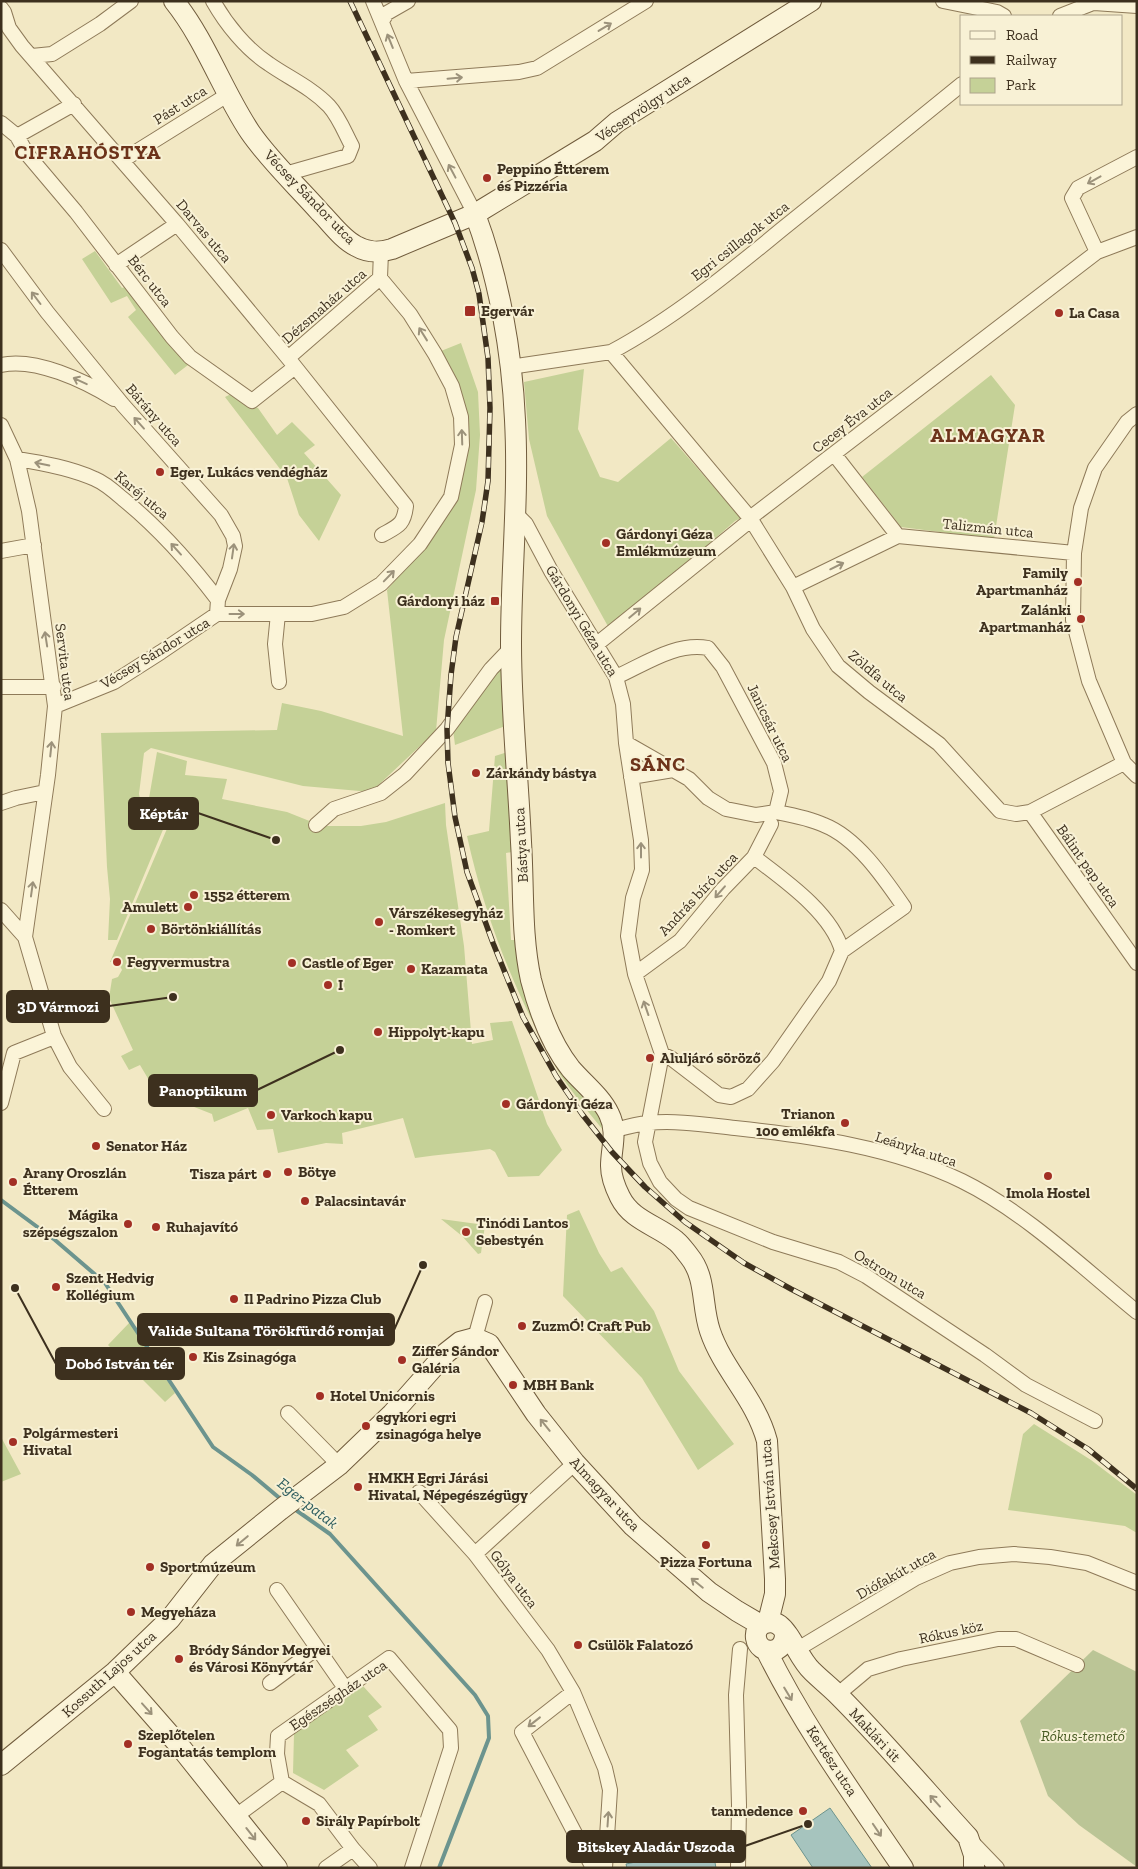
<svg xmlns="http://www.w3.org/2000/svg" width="1138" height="1869" viewBox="0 0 1138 1869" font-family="'Zilla Slab',serif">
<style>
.green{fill:#c5d197}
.cemetery{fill:#bbc596}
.water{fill:#a6c4be;stroke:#6c948e}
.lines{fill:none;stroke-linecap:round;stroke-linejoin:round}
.stream{stroke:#6c948e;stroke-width:4}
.street-casing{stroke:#8e7a59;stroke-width:16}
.secondary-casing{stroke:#705b3c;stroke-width:22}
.street{stroke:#fbf4d8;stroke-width:14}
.secondary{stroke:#fbf4d8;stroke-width:20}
.rail-casing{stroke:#3d301e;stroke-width:5.5}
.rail{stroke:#f8f1d5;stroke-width:4;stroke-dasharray:11;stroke-linecap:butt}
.oneway{stroke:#9c927b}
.poi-dot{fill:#a22f24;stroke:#f8f1d5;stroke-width:2}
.labels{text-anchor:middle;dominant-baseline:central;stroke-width:4;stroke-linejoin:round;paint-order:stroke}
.street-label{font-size:15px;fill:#3d301e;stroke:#f8f1d5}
.poi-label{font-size:15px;font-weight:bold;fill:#3d301e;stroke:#f8f1d5;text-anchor:start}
.park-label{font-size:15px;font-style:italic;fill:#475b23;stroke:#f8f1d5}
.water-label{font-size:16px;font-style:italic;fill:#2c5c5e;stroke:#f8f1d5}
.district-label{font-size:20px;font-weight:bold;letter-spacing:1px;fill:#6d331a;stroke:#f8f1d5}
.leader{fill:none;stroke:#3d301e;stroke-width:2}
.callout-dot{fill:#3d301e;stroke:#f8f1d5;stroke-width:2}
.callout{fill:#3d301e;stroke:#3d301e;stroke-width:2}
.callout-label{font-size:16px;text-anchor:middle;font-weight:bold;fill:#fff}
</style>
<rect width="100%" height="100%" fill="#f2e8c4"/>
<path class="green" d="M95,251L122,288L127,286L188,365L175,375L128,317L136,310L127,296L111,303L82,259Z
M461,343L478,392L480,435L476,490L444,640L436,731L371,792L303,786L151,748L144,753L139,794L146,826L167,820L117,940H108L110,899L107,867L101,733L277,730L282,703L321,711L403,736L387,590L424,546L466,445L454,383L441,351Z
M584,369L578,429L600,477L618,482L671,438L741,518L735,521L610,630L547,516L529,439L524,382Z
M991,375L1015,405L994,539L901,527L862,477Z
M231,394L258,408L277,435L292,422L315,445L304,453L341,495L319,541L299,515L287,478L225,397Z
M511,648L522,850L506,853L511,940H526L528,962L583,1083L613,1142C595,1120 577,1099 561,1076C553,1063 547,1049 540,1036C507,973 482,905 467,836L489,831L495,756L511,751L508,725L455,745L452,722Z
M157,752L187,761L185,775L227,779L222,799L287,812L322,826H361L386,822L445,803L446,825L464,946L472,1044L493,1040L490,1023L512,1021L547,1124L562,1150L539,1176L508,1177L495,1152L490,1149C465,1153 440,1154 415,1158L403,1118L342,1133L343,1144L326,1143L278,1153L273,1129L257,1130L248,1108L214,1122L212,1114L156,1092L140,1065L129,1070L121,1056L133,1050L109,998L112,979L118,977L122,970L118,962H110L172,817L148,804Z
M579,1210L599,1253L611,1272L622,1267L654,1311L679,1371L734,1444L698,1470L642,1378L563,1296L567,1215Z
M441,1219L485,1225L481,1253L478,1254L462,1236Z
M130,1322L175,1393L165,1402L108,1345Z
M1034,1424L1091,1460L1137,1495V1533L1125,1526L1008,1510L1023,1434Z
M1,1437L21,1474L1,1482Z
M363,1686L382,1707L368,1716L378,1730L346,1750L359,1766L324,1790L293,1773L294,1734L350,1692Z"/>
<path class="cemetery" d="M1093,1650L1137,1672V1867L1079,1825L1048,1796L1020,1721Z"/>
<path class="water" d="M830,1808L872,1868H813L791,1835Z
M712,1846L716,1868H627L626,1864Z"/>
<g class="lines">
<path class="stream" d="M1,1200L55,1240L105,1283L213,1447L252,1475L283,1501
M293,1508L330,1534L475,1695L488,1716L489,1738L439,1868"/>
<g class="street-casing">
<path id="street" d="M213,1C226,24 246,49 269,64C289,78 312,88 329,106C339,117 345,133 352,146L348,156L285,174
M373,1L406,81L475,214
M943,1L997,12L1004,16
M1094,3L1137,6
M1,8L4,12L9,28L22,46L177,224L288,358L406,506C404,525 398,526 382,535
M1060,16L1098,1
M382,21L387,13L408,1
M32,56L52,54L100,24L131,1
M406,81L519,72L537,68L646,1
M1,123L17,136L27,154L76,212L172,337L190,357L252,401L295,367
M17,136L74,104
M123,160L229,94
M1,250L47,312L123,405L221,515L233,536L235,546L230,569L218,600L217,614
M1097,252L1072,198L1078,188L1137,157
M116,265L177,224
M611,352L750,518L793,587L813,629L838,666L869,692L939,744L1000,811L1016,814L1030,812L1124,763L1137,776
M288,358L380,278
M1,365C35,357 85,381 114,399
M510,367L611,352C671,320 729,273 781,230C841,182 902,133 962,84
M1,425L17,459L29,511L55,706L48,775L25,937L54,1036L70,1067L104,1109
M834,454L898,536L1074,553
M17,459C43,463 71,468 95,479C105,483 115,492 123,499C160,529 190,563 218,600
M516,514L526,524L551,571L616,677L623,704L626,743L641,840L642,870L633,898L628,936L635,974L662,1054L645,1142L650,1163L660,1182L676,1199L689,1208L773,1242L839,1262L866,1276L985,1355L1026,1385L1095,1421
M1,551L34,545
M793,587L898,536
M278,614L275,644L279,682
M597,644L747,523L750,518L1097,252L1137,237
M616,677C645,664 676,642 708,648L723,667L774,763L781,791L776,812C792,815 809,818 824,825C857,838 884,878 904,907L842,951L829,981L773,1061L748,1089L731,1097L719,1095L672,1059L662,1054
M1,687H54
M55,706L114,682L161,652L217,614H312L344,607L381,584L420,544L451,497L462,445L461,417L452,386L435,354L410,314L380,278L381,252
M626,743L689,779L708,798L726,809L756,815L776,812
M1124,763L1089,681L1073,620L1074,553L1081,508L1095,468L1127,422L1137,414
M631,777L673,770
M1,803L16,798L45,792
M1030,812L1137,963
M316,825L334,809L381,793L405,774L447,729L491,669L511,648
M754,857C784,880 832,913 842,951
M1,910L25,937
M635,974L680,941L723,889L754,857L771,824
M1,1103L14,1053L54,1037
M615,1130C626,1127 637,1124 648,1123C676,1120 707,1125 735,1128C811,1136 892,1147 962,1181C1025,1212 1083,1268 1137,1312
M475,1338L485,1302
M288,1413L339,1465
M419,1492L475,1554L548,1650L573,1692L605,1768L610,1790L605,1868
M475,1554L575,1463
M277,1590L345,1688
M796,1650L916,1578L950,1563L979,1557L1014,1554L1050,1557L1087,1563L1137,1583
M270,1683L317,1648
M573,1692L522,1732L593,1868
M837,1695L868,1669L901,1659L998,1639H1016L1077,1665
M282,1782L319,1804L353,1849L326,1868
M236,1816L282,1782L277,1754L278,1736L389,1658L450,1730L451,1748L412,1868
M971,1841L997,1868
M353,1849L370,1868
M738,1868L739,1805L736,1695L740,1649"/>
</g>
<g class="secondary-casing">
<path id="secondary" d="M174,1C206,41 222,90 250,132C270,161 297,186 320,212C331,223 342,239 356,246C368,253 379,253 392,249L475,214L595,141L617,122L811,1
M475,214C499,278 512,352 515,420C519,495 511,570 511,644C511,710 518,776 521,842C524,887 521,935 531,980C539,1011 551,1044 571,1069C584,1084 601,1097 609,1114C618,1132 611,1148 611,1166C611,1177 615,1187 620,1197C632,1221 657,1225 676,1241C681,1245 685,1251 689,1256C707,1278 701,1305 710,1331C723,1370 756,1399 767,1441L775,1579V1594L768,1622
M785,1632C786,1656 759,1656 756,1638C754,1625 769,1618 779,1625C792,1635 799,1659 812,1671C820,1679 829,1686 837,1694C883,1740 925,1790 968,1837L974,1855V1868
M766,1650C804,1727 855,1797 903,1868
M115,1672L178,1744L277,1868
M1,1765L115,1672L170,1619L213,1564L280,1510L339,1465L392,1414L446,1353L460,1342L475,1338L489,1344L536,1414L575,1463L633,1526L709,1592L737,1611L761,1625"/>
</g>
<use href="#street" class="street"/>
<use href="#secondary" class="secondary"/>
<g class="rail-casing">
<path id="rail" d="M350,1L455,223L472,268L479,294L488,358L490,408L488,481L482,522L456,637L451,675L447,729L448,763L455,817L467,872L493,943L523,1017L556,1076L582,1114L612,1152L645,1187L685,1222L744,1263L791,1289L1031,1413L1088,1449L1137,1489"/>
</g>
<use href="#rail" class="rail"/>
</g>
<defs><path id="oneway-shaft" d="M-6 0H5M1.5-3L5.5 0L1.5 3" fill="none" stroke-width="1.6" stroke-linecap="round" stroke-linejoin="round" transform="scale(1.25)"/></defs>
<g class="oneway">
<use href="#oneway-shaft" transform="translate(605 27) rotate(-31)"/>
<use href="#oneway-shaft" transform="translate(390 41) rotate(-112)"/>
<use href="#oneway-shaft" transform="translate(455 78) rotate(-5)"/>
<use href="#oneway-shaft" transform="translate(452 171) rotate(-118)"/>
<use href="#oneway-shaft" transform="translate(1094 180) rotate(151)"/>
<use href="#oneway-shaft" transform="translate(36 298) rotate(-127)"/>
<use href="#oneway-shaft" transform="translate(423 334) rotate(-122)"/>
<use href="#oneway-shaft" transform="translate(80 381) rotate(-155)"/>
<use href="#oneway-shaft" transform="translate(139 423) rotate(-132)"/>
<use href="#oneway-shaft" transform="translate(462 437) rotate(-92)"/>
<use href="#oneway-shaft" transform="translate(42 464) rotate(-168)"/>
<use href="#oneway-shaft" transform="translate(176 549) rotate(-132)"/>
<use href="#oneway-shaft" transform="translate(233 551) rotate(-82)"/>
<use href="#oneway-shaft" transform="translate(837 566) rotate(-26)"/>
<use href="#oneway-shaft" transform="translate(389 576) rotate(-46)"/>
<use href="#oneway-shaft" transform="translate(635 613) rotate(-40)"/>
<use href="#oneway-shaft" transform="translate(237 614)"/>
<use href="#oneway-shaft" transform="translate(46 639) rotate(-99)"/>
<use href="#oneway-shaft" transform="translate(51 749) rotate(-84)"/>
<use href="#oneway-shaft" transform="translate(641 850) rotate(-90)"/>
<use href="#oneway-shaft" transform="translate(32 889) rotate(-82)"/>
<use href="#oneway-shaft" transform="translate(720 892) rotate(131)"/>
<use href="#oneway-shaft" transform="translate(646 1008) rotate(-109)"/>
<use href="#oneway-shaft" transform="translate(545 1425) rotate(-129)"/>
<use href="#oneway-shaft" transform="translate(242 1541) rotate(140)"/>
<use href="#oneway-shaft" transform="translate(697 1583) rotate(-141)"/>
<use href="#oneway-shaft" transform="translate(788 1694) rotate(59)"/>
<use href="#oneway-shaft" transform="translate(147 1709) rotate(48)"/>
<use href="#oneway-shaft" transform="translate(534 1722) rotate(142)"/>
<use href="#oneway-shaft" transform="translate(935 1801) rotate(-132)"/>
<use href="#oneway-shaft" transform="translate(608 1819) rotate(-86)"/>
<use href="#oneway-shaft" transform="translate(877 1830) rotate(56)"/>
<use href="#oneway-shaft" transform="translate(251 1834) rotate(52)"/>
</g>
<g class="poi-dot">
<circle cx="487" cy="178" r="5"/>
<rect x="464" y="305" width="12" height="12" rx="2.5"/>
<circle cx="1059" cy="313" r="5"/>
<circle cx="160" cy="472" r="5"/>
<circle cx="606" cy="543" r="5"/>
<circle cx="1078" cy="582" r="5"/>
<rect x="490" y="596" width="10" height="10" rx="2.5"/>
<circle cx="1081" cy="619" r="5"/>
<circle cx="476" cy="773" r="5"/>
<circle cx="194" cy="895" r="5"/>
<circle cx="188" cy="907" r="5"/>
<circle cx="379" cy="922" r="5"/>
<circle cx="151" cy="929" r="5"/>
<circle cx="117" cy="962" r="5"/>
<circle cx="292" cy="963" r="5"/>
<circle cx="411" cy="969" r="5"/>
<circle cx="328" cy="985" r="5"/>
<circle cx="378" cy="1032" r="5"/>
<circle cx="650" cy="1058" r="5"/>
<circle cx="506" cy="1104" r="5"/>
<circle cx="271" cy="1115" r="5"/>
<circle cx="845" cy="1123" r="5"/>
<circle cx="96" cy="1146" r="5"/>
<circle cx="288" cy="1172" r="5"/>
<circle cx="267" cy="1174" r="5"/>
<circle cx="1048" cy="1176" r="5"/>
<circle cx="13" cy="1182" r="5"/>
<circle cx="305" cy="1201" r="5"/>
<circle cx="128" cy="1224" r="5"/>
<circle cx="156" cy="1227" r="5"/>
<circle cx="466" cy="1232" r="5"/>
<circle cx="56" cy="1287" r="5"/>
<circle cx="234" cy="1299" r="5"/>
<circle cx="522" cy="1326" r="5"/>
<circle cx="193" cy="1357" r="5"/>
<circle cx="402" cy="1360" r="5"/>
<circle cx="513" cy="1385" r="5"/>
<circle cx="320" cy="1396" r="5"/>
<circle cx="366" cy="1426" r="5"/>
<circle cx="13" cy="1442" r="5"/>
<circle cx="358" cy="1487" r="5"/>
<circle cx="706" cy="1545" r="5"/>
<circle cx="150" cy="1567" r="5"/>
<circle cx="131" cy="1612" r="5"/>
<circle cx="578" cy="1645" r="5"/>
<circle cx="179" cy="1659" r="5"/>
<circle cx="128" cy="1744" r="5"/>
<circle cx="803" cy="1811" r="5"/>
<circle cx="306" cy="1821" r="5"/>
</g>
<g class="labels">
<g class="street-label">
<text transform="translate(180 105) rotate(-32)">Pást utca</text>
<text transform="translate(643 108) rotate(-34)">Vécseyvölgy utca</text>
<text transform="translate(310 197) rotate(46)">Vécsey Sándor utca</text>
<text transform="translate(204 231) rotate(50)">Darvas utca</text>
<text transform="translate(740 241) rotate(-38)">Egri csillagok utca</text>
<text transform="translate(150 281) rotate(52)">Bérc utca</text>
<text transform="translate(324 306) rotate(-41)">Dézsmaház utca</text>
<text transform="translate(154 415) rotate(49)">Bárány utca</text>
<text transform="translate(852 420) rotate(-38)">Cecey Éva utca</text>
<text transform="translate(142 495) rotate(40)">Karéj utca</text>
<text transform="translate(988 528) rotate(6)">Talizmán utca</text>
<text transform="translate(582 621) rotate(59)">Gárdonyi Géza utca</text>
<text transform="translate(155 653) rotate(-31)">Vécsey Sándor utca</text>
<text transform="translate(65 662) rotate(83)">Servita utca</text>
<text transform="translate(878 676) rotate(40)">Zöldfa utca</text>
<text transform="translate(770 723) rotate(64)">Janicsár utca</text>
<text transform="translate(521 845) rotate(-93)">Bástya utca</text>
<text transform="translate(1088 866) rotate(55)">Bálint pap utca</text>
<text transform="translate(698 894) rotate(-47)">András bíró utca</text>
<text transform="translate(916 1149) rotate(18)">Leányka utca</text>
<text transform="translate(890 1274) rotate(31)">Ostrom utca</text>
<text transform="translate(605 1494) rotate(47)">Almagyar utca</text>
<text transform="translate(770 1504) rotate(-94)">Mekcsey István utca</text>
<text transform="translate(896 1574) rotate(-29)">Diófakút utca</text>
<text transform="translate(514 1579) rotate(53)">Gólya utca</text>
<text transform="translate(951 1632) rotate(-12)">Rókus köz</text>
<text transform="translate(109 1674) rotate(-42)">Kossuth Lajos utca</text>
<text transform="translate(338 1695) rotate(-34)">Egészségház utca</text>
<text transform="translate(875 1735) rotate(47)">Maklári út</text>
<text transform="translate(832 1761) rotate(57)">Kertész utca</text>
</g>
<g class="poi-label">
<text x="497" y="169">Peppino Étterem<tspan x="497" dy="17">és Pizzéria</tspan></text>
<text x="481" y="311">Egervár</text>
<text x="1069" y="313">La Casa</text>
<text x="170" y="472">Eger, Lukács vendégház</text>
<text x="616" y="534">Gárdonyi Géza<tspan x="616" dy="17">Emlékmúzeum</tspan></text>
<text x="1068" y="573" text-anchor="end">Family<tspan x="1068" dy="17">Apartmanház</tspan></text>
<text x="485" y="601" text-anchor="end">Gárdonyi ház</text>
<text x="1071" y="610" text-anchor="end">Zalánki<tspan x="1071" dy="17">Apartmanház</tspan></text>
<text x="486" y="773">Zárkándy bástya</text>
<text x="204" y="895">1552 étterem</text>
<text x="178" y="907" text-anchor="end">Amulett</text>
<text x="389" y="913">Várszékesegyház<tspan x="389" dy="17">- Romkert</tspan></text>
<text x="161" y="929">Börtönkiállítás</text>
<text x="127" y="962">Fegyvermustra</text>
<text x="302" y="963">Castle of Eger</text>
<text x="421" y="969">Kazamata</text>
<text x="338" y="985">I</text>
<text x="388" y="1032">Hippolyt-kapu</text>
<text x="660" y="1058">Aluljáró söröző</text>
<text x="516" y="1104">Gárdonyi Géza</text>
<text x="835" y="1114" text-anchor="end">Trianon<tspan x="835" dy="17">100 emlékfa</tspan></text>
<text x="281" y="1115">Varkoch kapu</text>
<text x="106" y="1146">Senator Ház</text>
<text x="298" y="1172">Bötye</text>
<text x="23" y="1173">Arany Oroszlán<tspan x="23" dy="17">Étterem</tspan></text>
<text x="257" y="1174" text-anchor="end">Tisza párt</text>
<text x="1048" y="1193" text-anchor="middle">Imola Hostel</text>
<text x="315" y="1201">Palacsintavár</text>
<text x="118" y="1215" text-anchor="end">Mágika<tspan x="118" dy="17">szépségszalon</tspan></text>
<text x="476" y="1223">Tinódi Lantos<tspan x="476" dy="17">Sebestyén</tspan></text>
<text x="166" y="1227">Ruhajavító</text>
<text x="66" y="1278">Szent Hedvig<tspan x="66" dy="17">Kollégium</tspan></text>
<text x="244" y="1299">Il Padrino Pizza Club</text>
<text x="532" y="1326">ZuzmÓ! Craft Pub</text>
<text x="412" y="1351">Ziffer Sándor<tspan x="412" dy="17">Galéria</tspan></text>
<text x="203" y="1357">Kis Zsinagóga</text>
<text x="523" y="1385">MBH Bank</text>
<text x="330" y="1396">Hotel Unicornis</text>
<text x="376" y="1417">egykori egri<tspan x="376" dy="17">zsinagóga helye</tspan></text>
<text x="23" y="1433">Polgármesteri<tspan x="23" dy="17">Hivatal</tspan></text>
<text x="368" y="1478">HMKH Egri Járási<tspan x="368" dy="17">Hivatal, Népegészégügy</tspan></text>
<text x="706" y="1562" text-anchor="middle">Pizza Fortuna</text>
<text x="160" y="1567">Sportmúzeum</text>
<text x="141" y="1612">Megyeháza</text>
<text x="588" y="1645">Csülök Falatozó</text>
<text x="189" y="1650">Bródy Sándor Megyei<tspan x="189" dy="17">és Városi Könyvtár</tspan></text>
<text x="138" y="1735">Szeplőtelen<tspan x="138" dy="17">Fogantatás templom</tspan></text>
<text x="793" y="1811" text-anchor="end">tanmedence</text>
<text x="316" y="1821">Sirály Papírbolt</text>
</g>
<g class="park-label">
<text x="1083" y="1736">Rókus-temető</text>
</g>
<g class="water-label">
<text transform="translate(308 1503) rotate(38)">Eger-patak</text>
</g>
<g class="district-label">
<text x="88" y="152">CIFRAHÓSTYA</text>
<text x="988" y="435">ALMAGYAR</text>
<text x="658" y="764">SÁNC</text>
</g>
</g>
<path class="leader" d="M276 840L198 813M173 997L109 1006M340 1050L257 1090M423 1265L394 1330M15 1288L56 1364M808 1824L745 1846"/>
<g class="callout-dot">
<circle cx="276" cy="840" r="5"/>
<circle cx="173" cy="997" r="5"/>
<circle cx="340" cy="1050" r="5"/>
<circle cx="423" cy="1265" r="5"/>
<circle cx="15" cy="1288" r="5"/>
<circle cx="808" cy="1824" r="5"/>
</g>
<g class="callout">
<rect x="129" y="798" width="69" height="31" rx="5"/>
<rect x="7" y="991" width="102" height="31" rx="5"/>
<rect x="149" y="1075" width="108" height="31" rx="5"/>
<rect x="138" y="1314" width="256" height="31" rx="5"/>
<rect x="56" y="1348" width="128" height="31" rx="5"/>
<rect x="567" y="1831" width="178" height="31" rx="5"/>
</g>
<g class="callout-label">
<text x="164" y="819">Képtár</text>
<text x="58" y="1012">3D Vármozi</text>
<text x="203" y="1096">Panoptikum</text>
<text x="266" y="1336">Valide Sultana Törökfürdő romjai</text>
<text x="120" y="1369">Dobó István tér</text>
<text x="656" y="1852">Bitskey Aladár Uszoda</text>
</g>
<rect width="1138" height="1869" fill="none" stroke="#3d301e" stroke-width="5"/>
<rect x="960" y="15" width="162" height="90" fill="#f8f1d5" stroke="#ada48c"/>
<rect x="970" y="31" width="25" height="8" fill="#fbf4d8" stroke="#ada48c"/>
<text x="1006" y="40" font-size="15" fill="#3d301e">Road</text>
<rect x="970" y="56" width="25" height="8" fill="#3d301e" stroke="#ada48c"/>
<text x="1006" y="65" font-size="15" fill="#3d301e">Railway</text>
<rect x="970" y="78" width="25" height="15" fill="#c5d197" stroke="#ada48c"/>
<text x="1006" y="90" font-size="15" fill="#3d301e">Park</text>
</svg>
